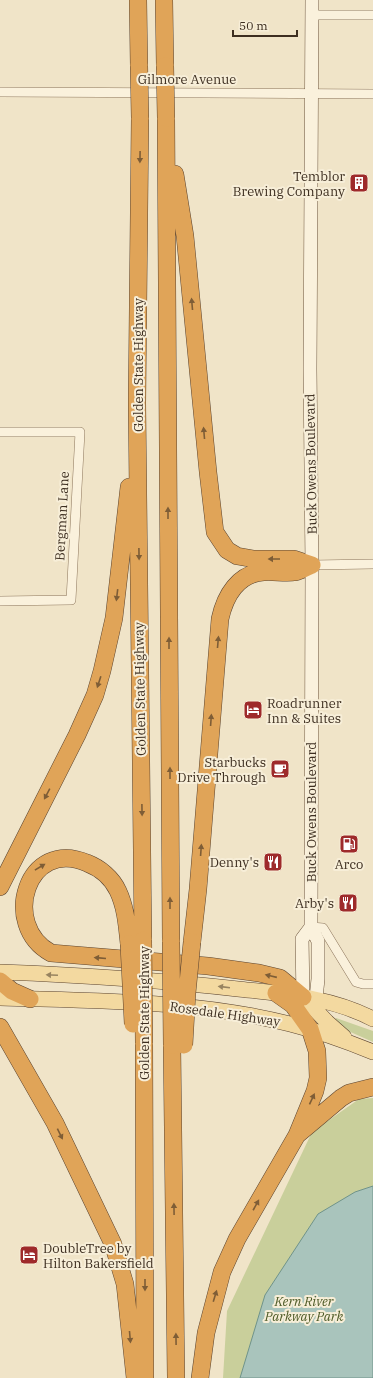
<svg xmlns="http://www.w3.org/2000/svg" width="373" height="1378" viewBox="0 0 373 1378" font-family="'IBM Plex Serif',serif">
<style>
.green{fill:#c9cf9b}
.water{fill:#a9c4bc;stroke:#6f938a}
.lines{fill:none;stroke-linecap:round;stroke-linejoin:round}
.minor-casing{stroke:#8d765c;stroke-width:10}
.secondary-casing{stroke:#6f573f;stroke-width:14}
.primary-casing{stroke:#5b4430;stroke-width:16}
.motorway-casing{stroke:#5b4430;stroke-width:18}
.minor{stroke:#faf1dc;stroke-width:9}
.secondary{stroke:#faf1dc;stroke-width:13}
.primary{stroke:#f3d9a0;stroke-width:15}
.motorway{stroke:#e0a458;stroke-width:17}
.motorway-bridge-casing{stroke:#5b4430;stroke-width:18;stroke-linecap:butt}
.motorway-bridge{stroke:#e0a458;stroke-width:17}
.oneway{fill:#7e5d36}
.oneway2{fill:#988460}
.labels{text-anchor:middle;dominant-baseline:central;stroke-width:4;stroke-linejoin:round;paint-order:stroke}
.street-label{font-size:13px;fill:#3d2e20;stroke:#f7eed8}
.poi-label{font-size:13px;fill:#3d2e20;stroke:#f7eed8;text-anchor:end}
.park-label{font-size:13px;font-style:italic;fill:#4d5a26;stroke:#f7eed8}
</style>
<rect width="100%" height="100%" fill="#f0e4c8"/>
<path class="green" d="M336,1018L373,1031V1042L346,1030L334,1021Z
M373,1098V1378H223L227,1311L312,1132L359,1099Z"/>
<path class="water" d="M373,1186V1378H240L265,1295L318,1214L355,1192Z"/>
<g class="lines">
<g class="minor-casing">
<path id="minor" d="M312,15H373
M0,92L373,94
M0,432H80L71,600L0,601
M312,565L373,564
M311,927L323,928L356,982L363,984H373"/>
</g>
<g class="secondary-casing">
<path id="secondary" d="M312,0L310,369L312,565L311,927L318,941V979L316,998
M303,997L302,939L311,927"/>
</g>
<g class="primary-casing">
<path id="primary" d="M0,972C79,975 159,980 238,989C285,994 331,997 373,1019
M303,997L327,1022L344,1037
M0,998C96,1001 196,1000 290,1024C318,1031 346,1041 373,1052"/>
</g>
<g class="motorway-casing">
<path id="motorway" d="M138,0L139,66
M164,0L165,66
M140,118L137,403L143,940
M166,118L171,942
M175,174L185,236L208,472L215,532L227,550L237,556L254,559H294L312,565
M0,887L77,735L95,695L102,671L114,618L129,487
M192,942L198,889L220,619C225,596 238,573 264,572C274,571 286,574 295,572C301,571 307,567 312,565
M129,944C127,926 126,908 118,891C112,878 100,868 87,863C27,837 0,925 51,953L208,966L259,973L280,978L303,997
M0,981L12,991L30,999
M0,1027L55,1123L113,1244L125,1284L135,1378
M144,1043L145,1378
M172,1045L176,1378
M297,1135L341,1098L349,1093L373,1087
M200,1378L206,1333L222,1272L237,1239L297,1135L315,1091L318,1078L317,1051L310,1029L293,1005L276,993"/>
</g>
<use href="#minor" class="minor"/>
<use href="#secondary" class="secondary"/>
<use href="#primary" class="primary"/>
<use href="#motorway" class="motorway"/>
<g class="motorway-bridge-casing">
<path id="motorway-bridge" d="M139,66L140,118
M165,66L166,118
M143,940L144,1043
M171,942L172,1045
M129,944L133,1024
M184,1045L187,993L192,942"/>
</g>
<use href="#motorway-bridge" class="motorway-bridge"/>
</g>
<defs><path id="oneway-solid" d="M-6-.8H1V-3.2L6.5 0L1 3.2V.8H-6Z"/></defs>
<g class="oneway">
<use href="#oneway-solid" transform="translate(140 157) rotate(91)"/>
<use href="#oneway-solid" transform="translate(192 304) rotate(-95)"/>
<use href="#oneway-solid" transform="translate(204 433) rotate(-95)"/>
<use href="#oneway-solid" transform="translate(168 513) rotate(-90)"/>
<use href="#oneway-solid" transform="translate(139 554) rotate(89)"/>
<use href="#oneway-solid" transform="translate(274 559) rotate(180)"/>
<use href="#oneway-solid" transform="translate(117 595) rotate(97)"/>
<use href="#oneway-solid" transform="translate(218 642) rotate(-85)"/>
<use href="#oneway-solid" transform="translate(169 643) rotate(-90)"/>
<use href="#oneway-solid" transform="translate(99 682) rotate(108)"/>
<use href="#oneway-solid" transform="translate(211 720) rotate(-86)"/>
<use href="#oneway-solid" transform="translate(170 773) rotate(-90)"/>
<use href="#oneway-solid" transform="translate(47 794) rotate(118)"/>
<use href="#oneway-solid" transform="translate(142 810) rotate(89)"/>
<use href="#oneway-solid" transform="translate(201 850) rotate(-86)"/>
<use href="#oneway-solid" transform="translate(40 867) rotate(-31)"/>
<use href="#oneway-solid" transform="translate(170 903) rotate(-90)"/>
<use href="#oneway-solid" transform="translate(100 958) rotate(-175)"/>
<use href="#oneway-solid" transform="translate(271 976) rotate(-167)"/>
<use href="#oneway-solid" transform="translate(312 1099) rotate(-65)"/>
<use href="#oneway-solid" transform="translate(60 1134) rotate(64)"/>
<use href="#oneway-solid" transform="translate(256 1205) rotate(-61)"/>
<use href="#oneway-solid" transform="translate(174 1209) rotate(-91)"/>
<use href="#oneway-solid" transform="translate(145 1285) rotate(90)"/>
<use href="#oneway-solid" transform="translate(215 1296) rotate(-73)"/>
<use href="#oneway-solid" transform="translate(130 1337) rotate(85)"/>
<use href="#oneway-solid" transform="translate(176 1339) rotate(-91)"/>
</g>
<g class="oneway2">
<use href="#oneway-solid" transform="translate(52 975) rotate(-177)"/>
<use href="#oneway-solid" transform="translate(224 987) rotate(-173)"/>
</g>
<defs>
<g id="building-square" transform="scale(1)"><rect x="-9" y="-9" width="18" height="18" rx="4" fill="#9e2a2b" stroke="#f7eed8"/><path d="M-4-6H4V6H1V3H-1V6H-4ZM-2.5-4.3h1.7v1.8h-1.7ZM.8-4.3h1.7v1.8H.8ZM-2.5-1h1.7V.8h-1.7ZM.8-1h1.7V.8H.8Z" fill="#fff"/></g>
<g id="hotel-square" transform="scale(1)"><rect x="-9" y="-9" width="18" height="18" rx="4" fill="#9e2a2b" stroke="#f7eed8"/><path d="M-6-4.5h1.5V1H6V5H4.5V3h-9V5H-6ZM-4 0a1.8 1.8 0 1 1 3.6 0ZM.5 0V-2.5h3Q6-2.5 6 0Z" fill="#fff"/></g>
<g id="cafe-square" transform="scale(1)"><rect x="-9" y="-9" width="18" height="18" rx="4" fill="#9e2a2b" stroke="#f7eed8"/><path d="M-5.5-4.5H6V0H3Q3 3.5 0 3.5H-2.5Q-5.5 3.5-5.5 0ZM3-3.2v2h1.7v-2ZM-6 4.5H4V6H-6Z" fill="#fff"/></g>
<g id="fuel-square" transform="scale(1)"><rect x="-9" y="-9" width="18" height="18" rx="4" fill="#9e2a2b" stroke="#f7eed8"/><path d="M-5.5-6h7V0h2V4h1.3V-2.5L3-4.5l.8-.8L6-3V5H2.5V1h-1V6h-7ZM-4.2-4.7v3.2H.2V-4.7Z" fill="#fff"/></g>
<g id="restaurant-square" transform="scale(1)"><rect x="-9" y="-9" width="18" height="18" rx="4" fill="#9e2a2b" stroke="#f7eed8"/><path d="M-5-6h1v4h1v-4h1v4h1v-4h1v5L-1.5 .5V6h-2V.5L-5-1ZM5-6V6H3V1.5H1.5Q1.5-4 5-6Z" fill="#fff"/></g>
</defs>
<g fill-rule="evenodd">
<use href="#building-square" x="359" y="183"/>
<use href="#hotel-square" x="253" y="710"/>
<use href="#cafe-square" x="280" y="769"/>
<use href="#fuel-square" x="349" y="844"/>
<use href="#restaurant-square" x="273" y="862"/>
<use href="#restaurant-square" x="348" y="903"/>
<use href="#hotel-square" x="29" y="1255"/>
</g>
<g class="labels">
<g class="street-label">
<text x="187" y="79">Gilmore Avenue</text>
<text transform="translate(138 365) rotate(-90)">Golden State Highway</text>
<text transform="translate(311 464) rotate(-91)">Buck Owens Boulevard</text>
<text transform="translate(62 516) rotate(-87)">Bergman Lane</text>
<text transform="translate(140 689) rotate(-91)">Golden State Highway</text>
<text transform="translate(311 812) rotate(-90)">Buck Owens Boulevard</text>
<text transform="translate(144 1013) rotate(-90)">Golden State Highway</text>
<text transform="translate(225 1014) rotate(8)">Rosedale Highway</text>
</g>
<g class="poi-label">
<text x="345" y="176">Temblor<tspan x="345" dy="15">Brewing Company</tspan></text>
<text x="267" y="703" text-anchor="start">Roadrunner<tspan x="267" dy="15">Inn &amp; Suites</tspan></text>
<text x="266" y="762">Starbucks<tspan x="266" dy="15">Drive Through</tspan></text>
<text x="259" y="862">Denny's</text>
<text x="349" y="864" text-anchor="middle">Arco</text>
<text x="334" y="903">Arby's</text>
<text x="43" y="1248" text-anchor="start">DoubleTree by<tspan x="43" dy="15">Hilton Bakersfield</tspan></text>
</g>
<g class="park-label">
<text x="304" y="1301">Kern River<tspan x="304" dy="15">Parkway Park</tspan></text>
</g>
</g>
<path d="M233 30v6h64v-6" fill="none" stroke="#3d2e20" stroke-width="2"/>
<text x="239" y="30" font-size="12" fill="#3d2e20" stroke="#f7eed8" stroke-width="3" paint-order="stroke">50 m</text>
</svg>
